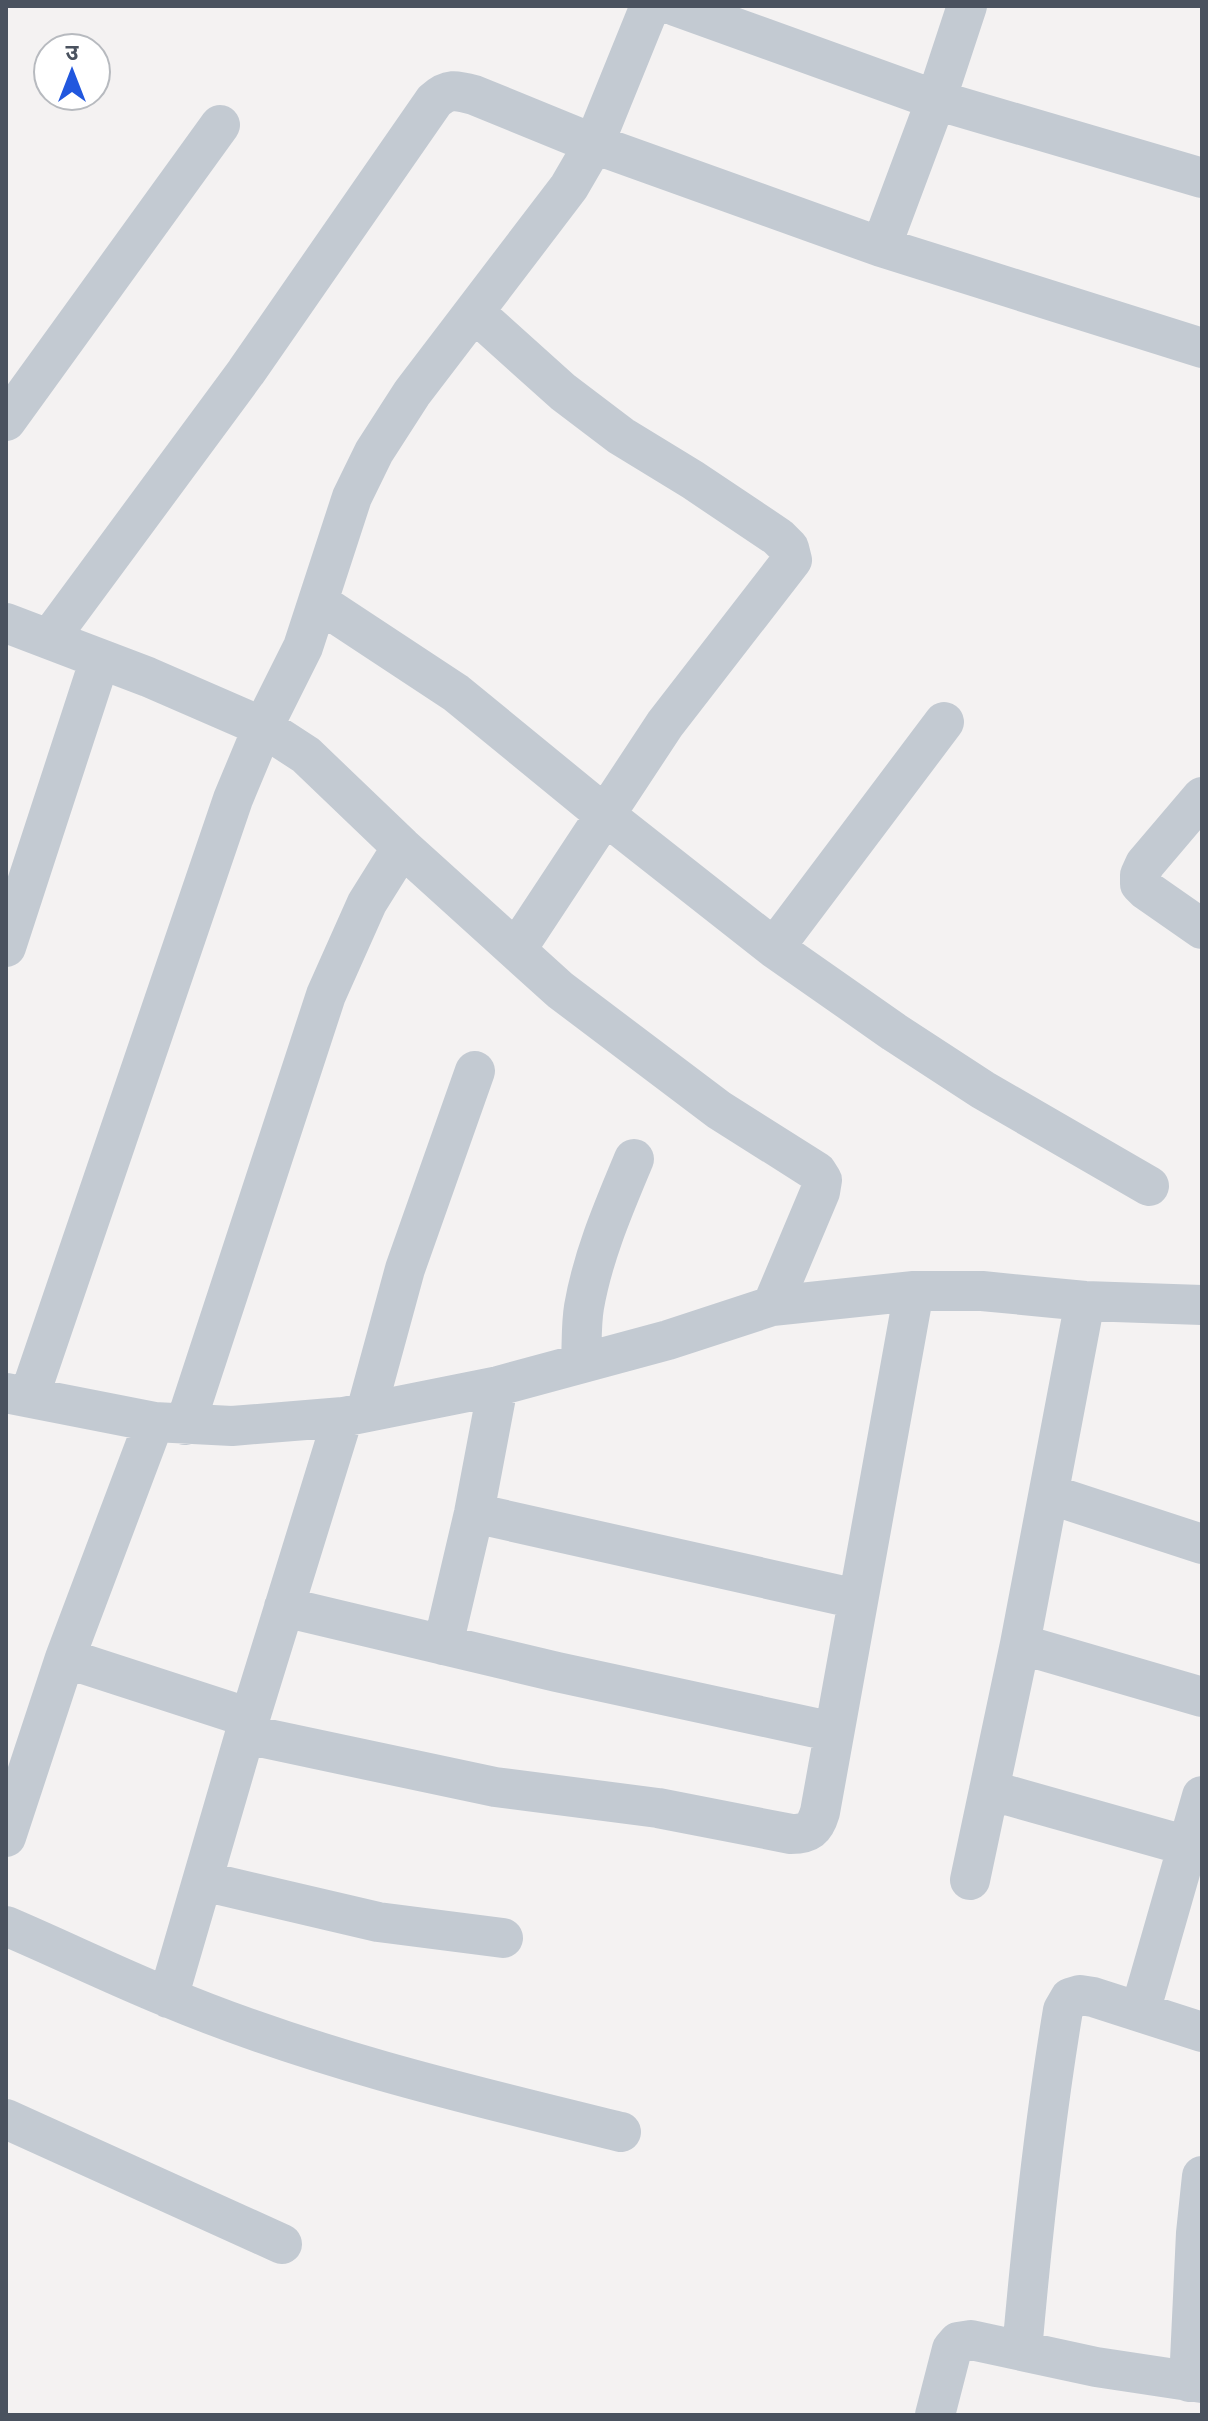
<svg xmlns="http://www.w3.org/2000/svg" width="1208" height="2421" viewBox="0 0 1208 2421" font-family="Rubik,'Noto Sans Devanagari',sans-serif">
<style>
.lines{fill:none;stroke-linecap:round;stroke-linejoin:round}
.minor{stroke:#c3cad2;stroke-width:40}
</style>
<rect width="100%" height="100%" fill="#f4f2f2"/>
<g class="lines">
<path class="minor" d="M675,6L936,100L1202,178
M881,247L936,100L967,6
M474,312L563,392L621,436L693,480L778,537L789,548L792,560L665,724L516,950
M6,421L220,125
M318,602L456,693L605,815L774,948L894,1032L983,1090L1149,1186
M6,623L148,677L263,727L306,755L402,847L560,990L719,1110L817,1172L822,1180L820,1192L772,1306
M49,639L246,372L434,101C448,88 456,90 474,95L594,144L881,247L1202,348
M1202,797L1145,864L1140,875V884L1146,890L1202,929
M6,947L100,659
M774,948L944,722
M581,1363C582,1345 581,1325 584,1307C593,1255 614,1207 634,1159
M6,1393L154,1422L232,1426L343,1417L498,1386L668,1340L772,1306L914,1291H982L1085,1301L1202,1305
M29,1397L233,799L263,727L303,647L352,497L374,452L412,393L569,187L594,144L650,6
M366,1412L405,1269L475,1071
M185,1425L326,995L367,903L402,847
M1049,1494L1202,1544
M474,1513L857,1599
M284,1607L557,1672L834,1732
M1020,1644L1202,1697
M443,1645L474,1513L498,1386
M65,1658L250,1718
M245,1734L495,1787L658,1808L791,1834C809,1834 815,1829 820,1812L914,1291
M989,1790L1202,1850
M6,1837L65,1658L154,1422
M970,1880L1020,1644L1085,1301
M203,1881L378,1922L503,1938
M6,1926C60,1949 113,1975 167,1997C313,2058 469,2095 621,2132
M168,1998L245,1734L343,1417
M1140,2012L1202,1796
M6,2119L282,2244
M1022,2351C1032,2237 1044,2124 1063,2010L1070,1998L1080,1995L1093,1997L1202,2032
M1189,2382L1196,2233L1202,2176
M935,2415L952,2349L958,2342L971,2340L1096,2367L1202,2383"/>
</g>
<rect width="1208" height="2421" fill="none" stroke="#4a525f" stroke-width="16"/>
<g transform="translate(72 72)"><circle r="38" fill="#ffffff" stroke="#b7babf" stroke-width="2"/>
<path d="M0-6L14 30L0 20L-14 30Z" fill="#2157de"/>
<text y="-12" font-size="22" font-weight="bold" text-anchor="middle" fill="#4a525f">उ</text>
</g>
</svg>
